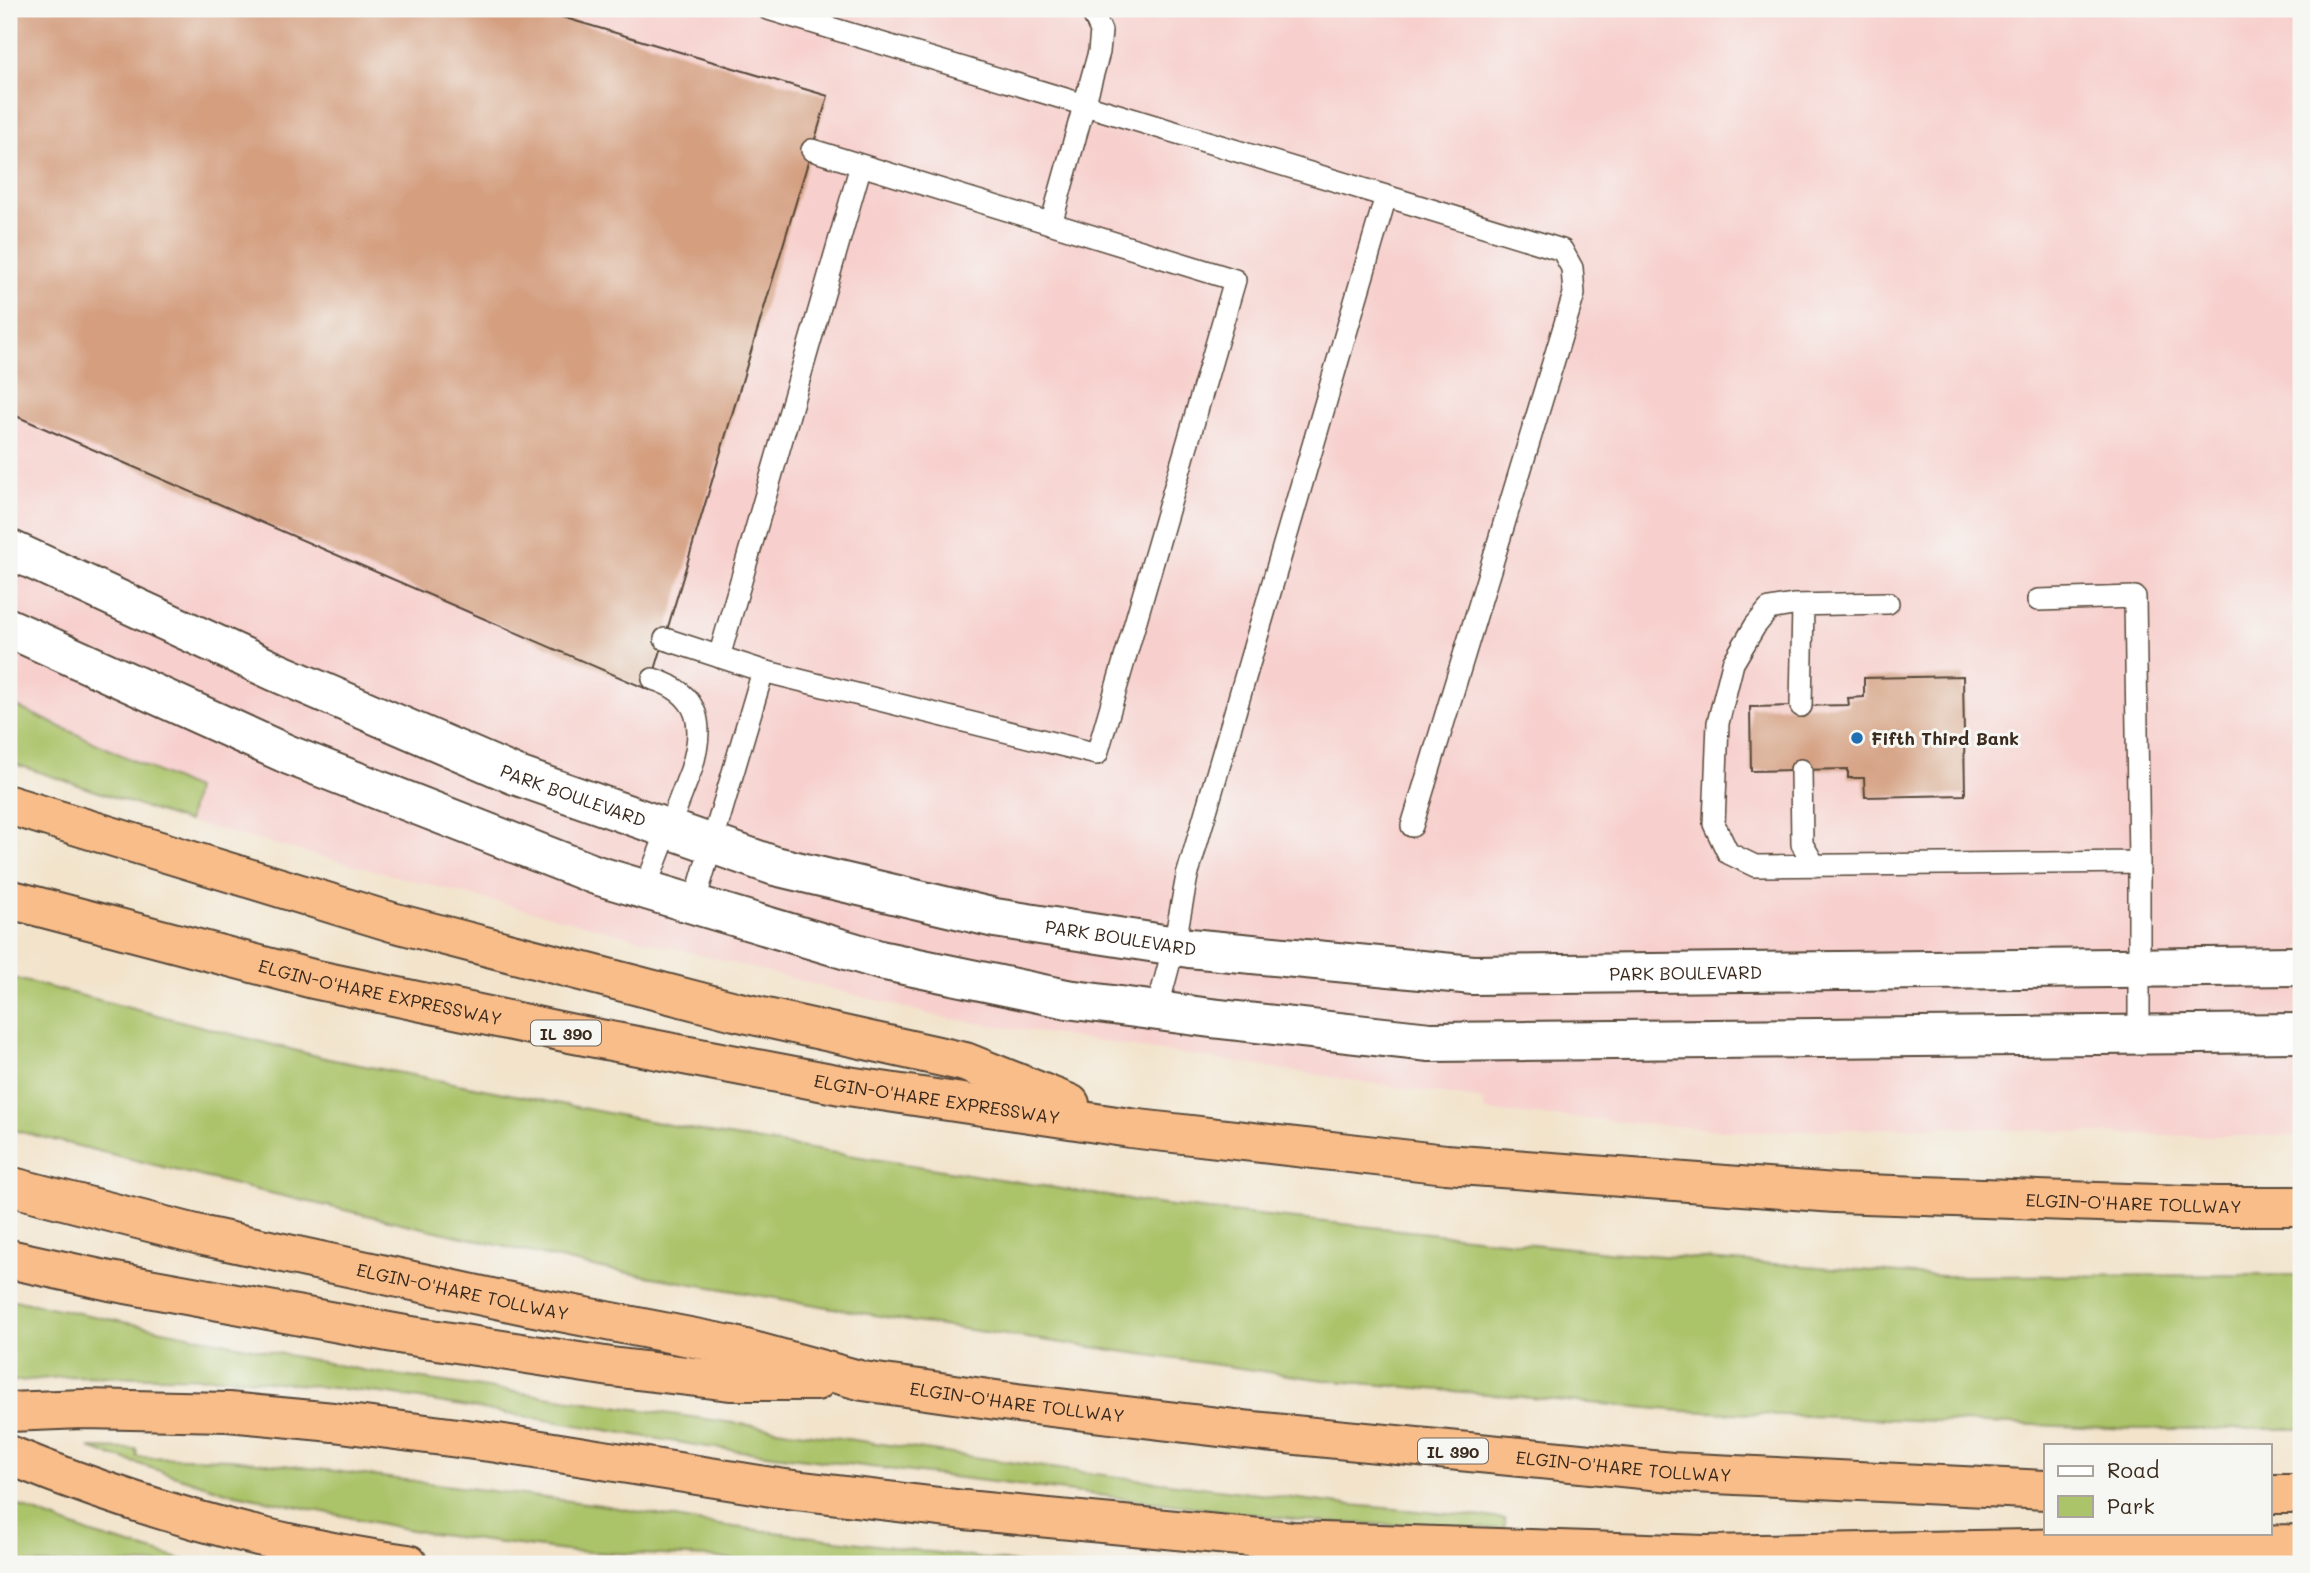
<svg xmlns="http://www.w3.org/2000/svg" width="2310" height="1573" viewBox="0 0 2310 1573" font-family="Mali,sans-serif">
<style>
.built{fill:#f7d0cd}
.green{fill:#abc369;stroke:#737644;stroke-width:2}
.building{fill:#d49e7f}
.lines{fill:none;stroke-linecap:round;stroke-linejoin:round}
.service-casing{stroke:#564638;stroke-width:24}
.tertiary-casing{stroke:#564638;stroke-width:42}
.motorway-casing{stroke:#564638;stroke-width:42}
.service{stroke:#fff;stroke-width:21}
.tertiary{stroke:#fff;stroke-width:38}
.motorway{stroke:#f8bd89;stroke-width:38}
.poi-dot{fill:#1f6fb2;stroke:#f6f6f2;stroke-width:2.5}
.labels{text-anchor:middle;dominant-baseline:central;stroke-width:6;stroke-linejoin:round;paint-order:stroke}
.shield{fill:#f6f6f2;stroke:#73675e;stroke-width:2}
.shield-label{font-size:16px;font-weight:bold;fill:#3b2a1e}
.poi-label{font-size:18px;font-weight:bold;fill:#3b2a1e;stroke:#f6f6f2;text-anchor:start}
.street-label{font-size:18px;fill:#3b2a1e;stroke:#f6f6f2}
</style>
<rect width="100%" height="100%" fill="#f6f6f2"/>
<filter id="ink" filterUnits="userSpaceOnUse"><feTurbulence type="fractalNoise" baseFrequency=".0143" numOctaves="2"/><feDisplacementMap in="SourceGraphic" scale="14" xChannelSelector="R" yChannelSelector="G"/><feConvolveMatrix kernelMatrix="1 2 1 2 8 2 1 2 1" color-interpolation-filters="sRGB"/></filter>
<filter id="wash" filterUnits="userSpaceOnUse"><feTurbulence type="fractalNoise" baseFrequency=".00686" numOctaves="4" result="noise"/><feDisplacementMap in="SourceGraphic" scale="28" xChannelSelector="R" yChannelSelector="G"/><feGaussianBlur stdDeviation="1.57" result="paint"/><feColorMatrix in="noise" values="0 0 0 0 0 0 0 0 0 0 0 0 0 0 0 0 0 1.4 0 .05"/><feComposite in="paint" operator="in"/></filter>
<g filter="url(#wash)">
<rect width="100%" height="100%" fill="#f2e3ca"/>
<path class="built" d="M9,9H2301V1136H2179L1935,1127L1746,1132L1485,1111L1483,1100L944,1018L188,822L195,789L9,703Z"/>
<path class="green" d="M9,703L195,789L188,822L9,762Z
M9,977L329,1059L716,1134L1163,1205L1608,1252L1942,1276L2301,1275V1429H2134L1683,1411L1324,1380L914,1322L594,1267L248,1188L9,1129Z
M9,1299L367,1371L1087,1473L1340,1504L1505,1519V1529L1316,1522L701,1446L390,1394L237,1378L72,1376L9,1382Z
M89,1448L136,1449L137,1457L231,1459L318,1469L601,1505L703,1523L1025,1564H777L709,1557L565,1551L431,1534L226,1492Z
M9,1502L92,1534L197,1564H9Z"/>
<g id="blocks">
<path class="building" d="M9,9H535L828,96L649,690L9,413Z
M1963,676L1965,795L1865,797L1864,778H1848V769L1751,771L1750,707L1849,705L1848,698L1864,697V678Z"/>
</g>
</g>
<g filter="url(#ink)">
<use href="#blocks" fill-opacity="0" stroke="#564638" stroke-width="2"/>
<g class="lines">
<g class="service-casing">
<path id="service" d="M768,9L1386,196L1187,876L1174,946L1157,1010
M1386,196L1562,250L1572,268L1574,294L1412,826
M1051,224L1099,52L1101,31L1091,9
M2038,600L2135,597L2139,862V1034
M1888,603L1793,605L1769,609L1755,626L1733,663L1718,723L1714,824L1728,853L1755,866L2139,862
M665,639L763,671L694,904
M719,657L861,165
M763,671L1097,754L1235,280L812,150
M1801,706L1803,605
M1801,770L1802,844L1815,866
M645,889L691,770C705,726 701,694 653,679"/>
</g>
<g class="tertiary-casing">
<g id="tertiary">
<path id="s1" d="M9,549L274,671L515,775L775,866L995,918L1189,948L1473,975L2301,966"/>
<path d="M9,628L289,755L596,875L880,960L1067,999L1211,1018L1430,1042L2301,1033"/>
</g>
</g>
<g class="motorway-casing">
<g id="motorway">
<path d="M9,805L392,922L735,1011L965,1062L1070,1104"/>
<path id="s2" d="M9,899L313,979L569,1033L841,1085L1130,1128L1446,1164L1835,1193L2217,1206H2301"/>
<path id="s3" d="M9,1186L204,1236L529,1306L731,1345L863,1381L1017,1403L1244,1430L1672,1472L2046,1490"/>
<path d="M9,1259L110,1281L405,1335L611,1367L730,1381H816"/>
<path d="M9,1412L83,1409L228,1412L333,1422L497,1443L778,1488L965,1510L1292,1541L1705,1555L2301,1544"/>
<path d="M9,1455C136,1507 272,1546 408,1564"/>
<path d="M2270,1494H2301"/>
</g>
</g>
<use href="#service" class="service"/>
<use href="#tertiary" class="tertiary"/>
<use href="#motorway" class="motorway"/>
</g>
</g>
<circle class="poi-dot" cx="1857" cy="738" r="7"/>
<g class="labels">
<g class="shield">
<rect x="531" y="1020.5" width="70" height="25" rx="5"/>
<rect x="1418" y="1438.5" width="70" height="25" rx="5"/>
</g>
<g class="shield-label">
<text x="566" y="1033">IL 390</text>
<text x="1453" y="1451">IL 390</text>
</g>
<g class="poi-label">
<text x="1871" y="738">Fifth Third Bank</text>
</g>
<g class="street-label">
<text stroke="none"><textPath href="#s1" startOffset="616">PARK BOULEVARD</textPath></text>
<text stroke="none"><textPath href="#s1" startOffset="1183">PARK BOULEVARD</textPath></text>
<text stroke="none"><textPath href="#s1" startOffset="1750">PARK BOULEVARD</textPath></text>
<text stroke="none"><textPath href="#s2" startOffset="383">ELGIN-O'HARE EXPRESSWAY</textPath></text>
<text stroke="none"><textPath href="#s2" startOffset="950">ELGIN-O'HARE EXPRESSWAY</textPath></text>
<text stroke="none"><textPath href="#s2" startOffset="2152">ELGIN-O'HARE TOLLWAY</textPath></text>
<text stroke="none"><textPath href="#s3" startOffset="466">ELGIN-O'HARE TOLLWAY</textPath></text>
<text stroke="none"><textPath href="#s3" startOffset="1032">ELGIN-O'HARE TOLLWAY</textPath></text>
<text stroke="none"><textPath href="#s3" startOffset="1642">ELGIN-O'HARE TOLLWAY</textPath></text>
</g>
</g>
<rect width="2310" height="1573" fill="none" stroke="#f6f6f2" stroke-width="35"/>
<rect x="2044" y="1444" width="228" height="91" fill="#f6f6f2" stroke="#aba49d" stroke-width="2"/>
<rect x="2058" y="1466" width="35" height="10" fill="#ffffff" stroke="#aba49d" stroke-width="2"/>
<text x="2107" y="1478" font-size="21" fill="#3b2a1e">Road</text>
<rect x="2058" y="1496" width="35" height="21" fill="#abc369" stroke="#aba49d" stroke-width="2"/>
<text x="2107" y="1514" font-size="21" fill="#3b2a1e">Park</text>
</svg>
